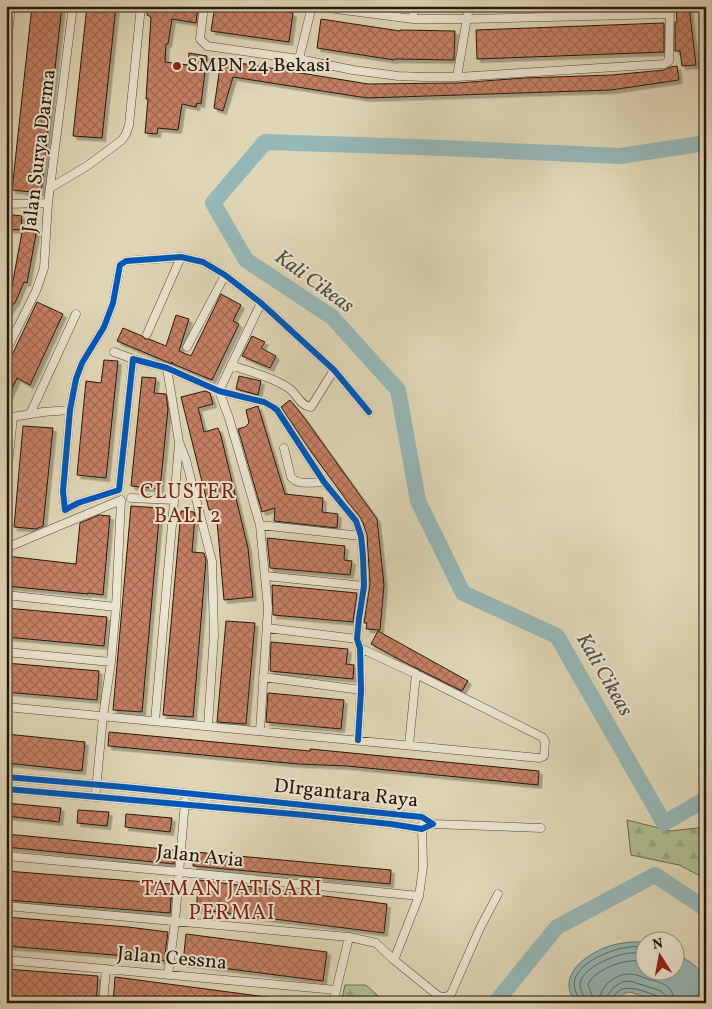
<svg xmlns="http://www.w3.org/2000/svg" width="712" height="1009" viewBox="0 0 712 1009" font-family="Vollkorn,serif">
<style>
.forest{fill:url(#forest-firs);stroke:#6a6a4e}
.water{fill:#96b7b7;stroke:#697772}
.lines{fill:none;stroke-linecap:round;stroke-linejoin:round}
.shore{stroke:#5e6761;stroke-width:1}
.river{stroke:#96b7b7;stroke-width:16}
.building{fill:url(#building-cross-hatch);stroke:#26170b;filter:url(#shadow)}
.minor-casing{stroke:#544736;stroke-width:9}
.minor{stroke:#eae4d0;stroke-width:8}
.cycleway-casing{stroke:#eae4d0;stroke-width:9}
.cycleway{stroke:#0057b8;stroke-width:6}
.poi-dot{fill:#8f2418;stroke:#eae4d0;stroke-width:2}
.labels{text-anchor:middle;dominant-baseline:central;stroke-width:4;stroke-linejoin:round;paint-order:stroke}
.poi-label{font-size:20px;fill:#26170b;stroke:#eae4d0;text-anchor:start}
.street-label{font-size:20px;fill:#26170b;stroke:#eae4d0}
.water-label{font-size:21px;font-style:italic;fill:#4d4f47;stroke:#eae4d0}
.neighbourhood-label{font-size:21px;letter-spacing:1px;fill:#7a1f14;stroke:#eae4d0}
</style>
<defs>
<pattern id="forest-firs" width="22" height="20" patternUnits="userSpaceOnUse" patternTransform="scale(1.25)"><rect width="22" height="20" fill="#aebe91"/><path d="M5 1l3.5 6h-7zM16 11l3.5 6h-7z" fill="#96a37c"/></pattern>
<pattern id="building-cross-hatch" width="8" height="8" patternUnits="userSpaceOnUse" patternTransform="scale(1.25)"><rect width="8" height="8" fill="#c68065"/><path d="M0 0l8 8M0 8l8-8" fill="none" stroke="#a16851"/></pattern>
<filter id="shadow"><feDropShadow dx="3.5" dy="3.5" stdDeviation="0" flood-color="#0004"/></filter>
</defs>
<rect width="100%" height="100%" fill="#dfd6b6"/>
<filter id="stains"><feTurbulence type="fractalNoise" baseFrequency=".004" numOctaves="4"/><feColorMatrix values="0 0 0 0 .2 0 0 0 0 .09 0 0 0 0 .02 0 0 0 .5 -.17"/></filter>
<radialGradient id="worn" r=".72"><stop offset=".6" stop-color="#630" stop-opacity="0"/><stop offset="1" stop-color="#630" stop-opacity=".3"/></radialGradient>
<path class="forest" d="M627,820L671,831L706,827V879L679,865L631,855Z
M345,985H366L386,1003H341Z"/>
<path class="water" d="M629,942H644V972H674L675,953C684,958 702,968 705,979C707,984 706,997 706,1003H662L630,992C623,993 620,997 616,1003H575C572,997 569,991 569,985C569,965 594,951 610,946C616,944 623,943 629,942Z"/>
<g class="lines">
<path class="shore" d="M579,1003C579,996 574,991 574,984C575,963 611,949 629,947C634,946 639,947 644,947
M586,1003C585,996 580,991 580,984C582,967 615,955 629,953C634,953 639,953 644,953
M593,1003L592,995L588,985C592,972 619,961 632,961C636,960 640,961 644,961
M599,1003C599,987 614,974 630,974C636,974 642,977 648,979C662,983 674,985 674,1003
M606,1003L607,996L614,987L622,982L630,981L661,991L666,996L667,1003
M612,1003C616,978 643,991 657,996L660,999L661,1003"/>
<path class="river" d="M706,143L620,156L418,147L265,142L213,203L246,260L332,317L398,390L418,501L463,593L557,636L664,823L706,799
M495,1003L557,927L655,875L706,909"/>
</g>
<path class="building" d="M32,6H62L41,193L12,190Z
M87,6H116L102,138L73,136Z
M148,6H198L196,23L172,19L168,44H166L165,62L188,65L189,53L207,56L201,104L197,103L196,107L182,104L178,130L158,128L157,134L145,133L148,99H146L151,17L147,15Z
M215,6H246L293,13L289,42L211,31Z
M676,6H689L696,65L682,66L680,51H675V22H677Z
M321,19L400,31V30L455,31L454,60L395,59L394,60L317,48Z
M664,23V52L477,59L476,30Z
M221,60L368,84L457,83L524,78L612,75L664,70L670,67L677,66L679,80L611,90L367,98L233,77L223,111L214,108Z
M6,214L22,216L21,230L6,229Z
M23,227L37,229L27,283L24,282L15,303H14L6,317V283L12,286Z
M221,294L241,305L233,321L239,324L212,380L173,364L172,362V364L117,341L123,328L142,336L145,339H149L166,346L176,315L189,319L179,351L191,356Z
M37,302L63,314L30,385L17,378L6,402V368Z
M252,336L265,342L261,348L276,356L270,368L242,356Z
M104,360L118,361L106,478L77,475L86,381L101,383Z
M239,376L261,381L258,395L236,389Z
M142,377L156,378L154,393L166,394L168,409L160,489L131,486Z
M205,391L210,393L213,404L198,408L200,415L204,432L218,428L221,436L248,548L253,597L224,600L216,510H209L181,397Z
M290,400L303,416L377,519L384,585L380,630L366,629L367,623H364L370,584L367,535L363,523L360,517L347,501L312,453L281,407Z
M258,406L285,494L323,498L322,512L338,514L337,528L274,521L275,508L262,512L238,429L245,427L249,423L246,410Z
M23,426L53,428L43,526L36,529L14,527Z
M131,506L160,508L142,712L113,710Z
M181,511L194,512L195,516L192,552L204,553L206,560L193,717L163,715Z
M99,515L110,516L103,595L88,593V594L6,586V556L76,564L80,523Z
M267,538L345,546L344,560L352,561L350,575L270,568Z
M272,585L357,593L353,622L273,615Z
M6,608L107,617L104,646L6,637Z
M226,621L255,623L246,724L217,722Z
M378,631L468,681L462,691L402,661L371,644Z
M271,642L348,649L346,664L354,665L353,679L270,671Z
M6,663L99,671L97,700L6,692Z
M268,693L344,700L341,729L266,722Z
M109,732L310,751V749L351,753L539,771L538,785L347,766L298,764L108,746Z
M6,734L85,742L82,771L6,763Z
M6,803L61,808L59,822L6,816Z
M78,810L109,812L107,826L77,823Z
M126,814L172,818L170,832L125,827Z
M6,834L175,850L174,864L6,847Z
M194,852L391,870L390,884L193,866Z
M6,871L172,884L170,913L7,900H6Z
M199,880L387,904L384,933L196,909Z
M6,917L128,927L168,932L164,961L126,956L6,946Z
M186,934L327,952L323,981L183,963Z
M6,969L98,976L96,1003H65L6,998Z
M115,977L274,998V1003H113Z"/>
<g class="lines">
<g class="minor-casing">
<path id="minor" d="M204,6L200,39L207,46L299,59L353,70L398,76L424,77H457L664,64L669,61L670,6
M313,6L413,19H468L670,14
M413,19L414,6
M6,54L11,6
M299,59L312,6
M457,77L469,6
M50,188L87,166L122,140L126,134L129,125L141,6
M6,204L48,203
M147,334L181,257
M187,347L225,275
M6,351L36,291L44,268L48,203L73,6
M114,352L133,359
M231,365C250,372 273,377 290,389C297,395 301,406 311,407L334,370
M167,368L179,442L186,460L212,561L214,635L208,726
M30,414L76,314
M6,418L43,412L70,410
M284,448L291,477C298,486 314,482 324,482
M6,483L13,417
M131,498L174,500
M260,525L361,536
M6,548L121,500L116,607L111,662L103,716L96,790
M265,576L364,586
M6,595L116,607
M267,628L357,639
M6,652L111,662
M263,677L361,690
M6,707L539,758L544,756L545,741L542,737L416,674L360,648
M155,721L179,444
M260,731L268,608L260,525L229,418L219,391L261,303
M358,740L361,690L360,648L357,639L359,618L364,586L363,556L361,536L356,521L324,482L277,410L273,407L264,402L219,391L167,368L133,359L119,490L78,503L65,510L63,491L70,410L76,379L82,363L104,327L113,303L120,265L126,261L181,257L203,262L225,275L261,303L334,370L369,412
M409,745L416,674
M6,777L124,787L422,817L433,824L422,829L391,824L305,815L6,789
M433,824L541,828
M6,856L180,872L419,896
M6,906L349,937L376,943L394,960L436,994C441,998 446,998 451,994L480,928L498,894
M6,960L336,990
M394,960L419,896L423,867L422,825
M168,975L175,922L185,801
M103,1003L106,969
M333,1003L349,937"/>
</g>
<use href="#minor" class="minor"/>
<g class="cycleway-casing">
<path id="cycleway" d="M358,740L361,690L360,648L357,639L359,618L364,586L363,556L361,536L356,521L324,482L277,410L273,407L264,402L219,391L167,368L133,359L119,490L78,503L65,510L63,491L70,410L76,379L82,363L104,327L113,303L120,265L126,261L181,257L203,262L225,275L261,303L334,370L369,412
M6,777L124,787L422,817L433,824L422,829L391,824L305,815L6,789"/>
</g>
<use href="#cycleway" class="cycleway"/>
</g>
<circle class="poi-dot" cx="177" cy="66" r="5"/>
<g class="labels">
<g class="poi-label">
<text x="187" y="66">SMPN 24 Bekasi</text>
</g>
<g class="street-label">
<text transform="translate(40 151) rotate(-83)">Jalan Surya Darma</text>
<text transform="translate(346 794) rotate(6)">DIrgantara Raya</text>
<text transform="translate(200 857) rotate(6)">Jalan Avia</text>
<text transform="translate(172 959) rotate(5)">Jalan Cessna</text>
</g>
<g class="water-label">
<text transform="translate(314 282) rotate(36)">Kali Cikeas</text>
<text transform="translate(604 675) rotate(60)">Kali Cikeas</text>
</g>
<g class="neighbourhood-label">
<text x="188" y="492">CLUSTER<tspan x="188" dy="24">BALI 2</tspan></text>
<text x="232" y="889">TAMAN JATISARI<tspan x="232" dy="24">PERMAI</tspan></text>
</g>
</g>
<rect width="712" height="1009" fill="none" stroke="#dfd6b6" stroke-width="25"/>
<rect x="8" y="8" width="697" height="994" fill="none" stroke="#26170b" stroke-width="2.5"/>
<rect x="12" y="12" width="687" height="984" fill="none" stroke="#26170b"/>
<g transform="translate(660 956) rotate(349)"><circle r="24" fill="#eae4d0" stroke="#9c9281"/>
<path d="M0-4L9 19L0 12L-9 19Z" fill="#8f2418"/>
<text y="-8" font-size="14" font-weight="bold" text-anchor="middle" fill="#26170b">N</text>
</g>
<rect width="100%" height="100%" filter="url(#stains)"/>
<rect width="100%" height="100%" fill="url(#worn)"/>
</svg>
